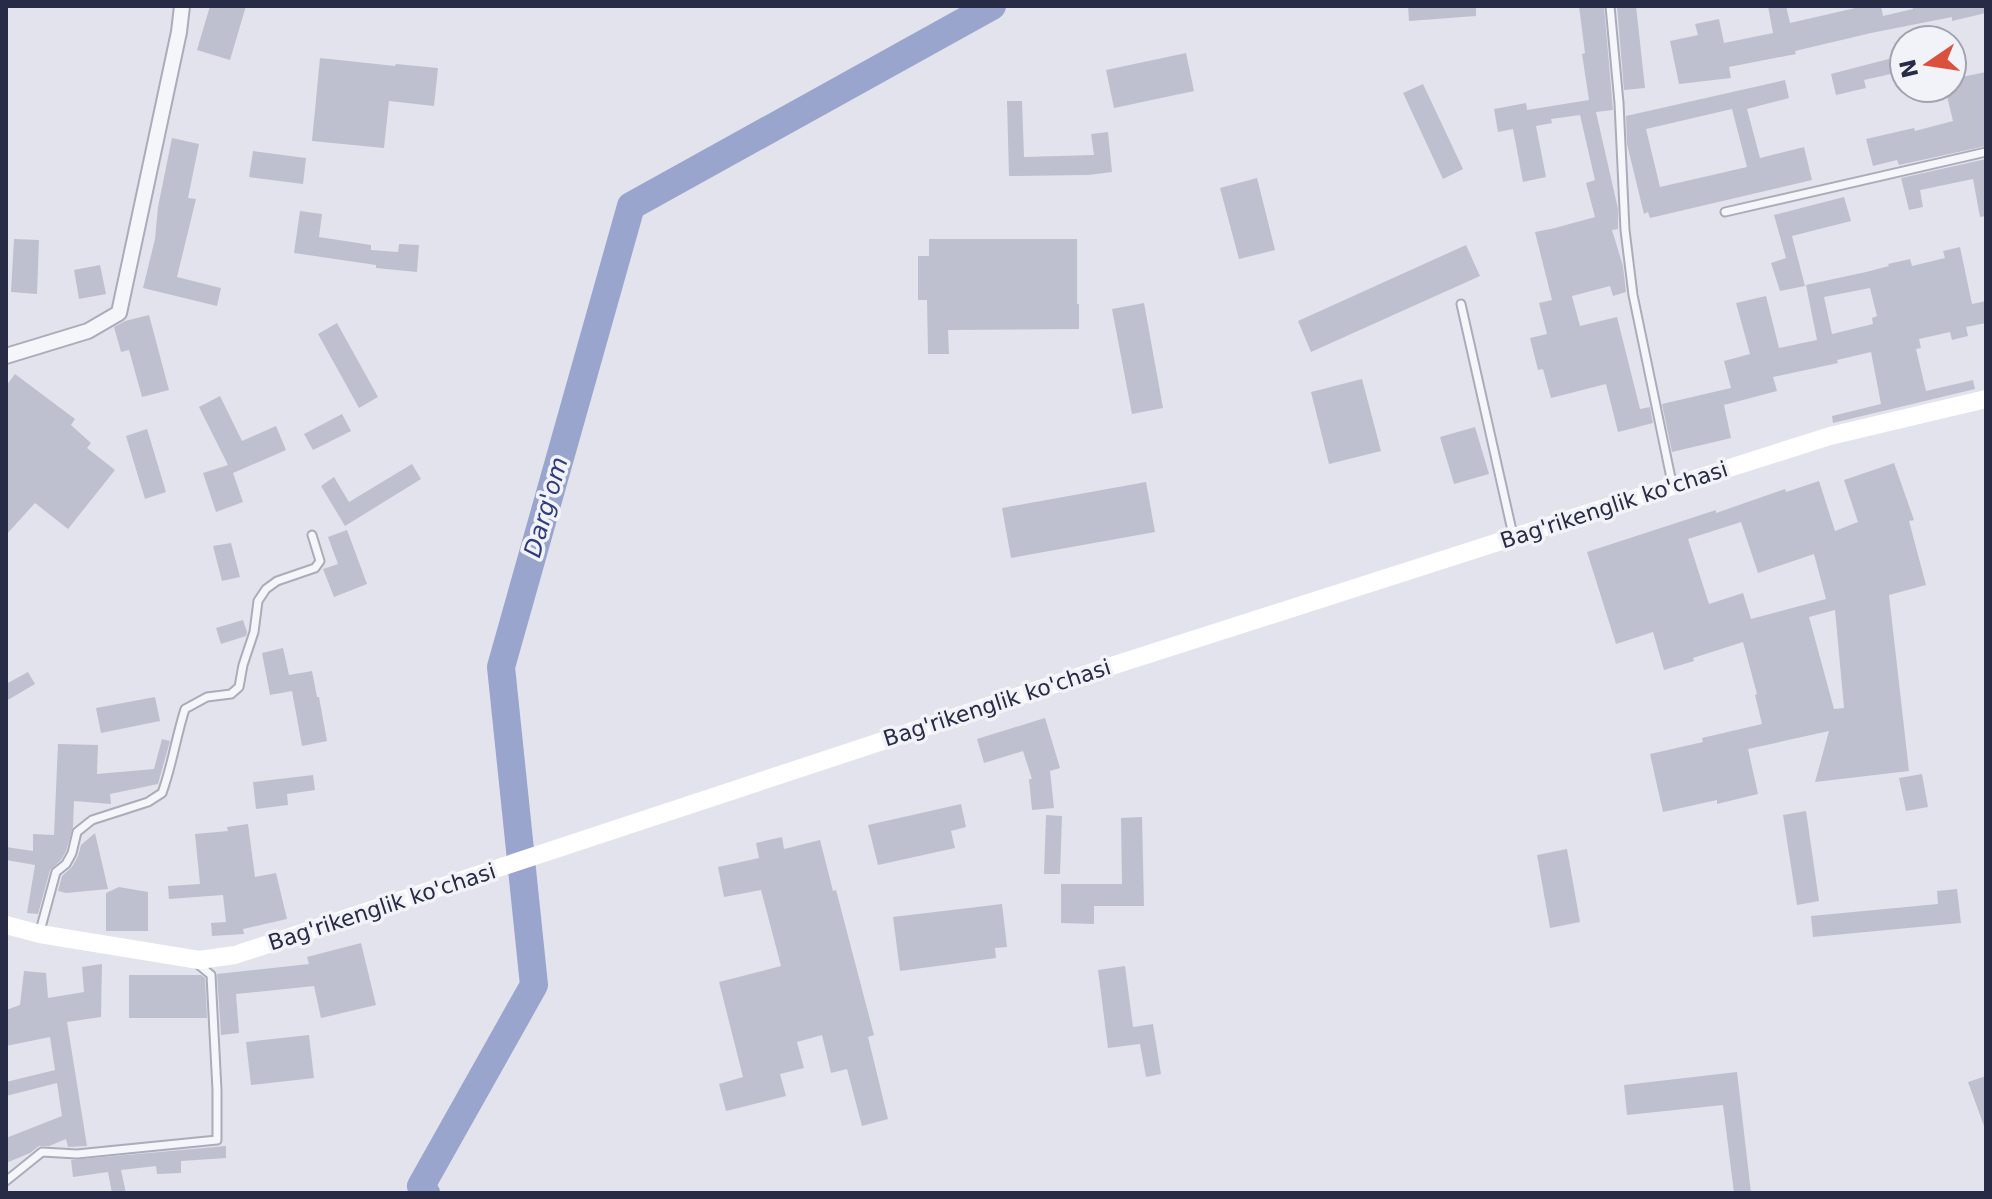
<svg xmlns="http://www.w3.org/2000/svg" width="1992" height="1199" viewBox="0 0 1992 1199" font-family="'DejaVu Sans',sans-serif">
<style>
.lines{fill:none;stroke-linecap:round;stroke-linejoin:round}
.river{stroke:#9aa5ce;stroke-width:28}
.building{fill:#bfc0cf;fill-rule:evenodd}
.lane-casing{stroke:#aaacba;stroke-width:11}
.street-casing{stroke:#aaacba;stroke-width:18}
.lane{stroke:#f5f6f9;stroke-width:7}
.street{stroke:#f5f6f9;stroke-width:14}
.secondary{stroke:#fff;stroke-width:18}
.labels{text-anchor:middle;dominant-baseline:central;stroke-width:7;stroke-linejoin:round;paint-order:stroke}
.street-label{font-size:22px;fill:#282b45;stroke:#f2f3f9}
.water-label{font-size:24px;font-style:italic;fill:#2f3c7d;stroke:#f2f3f9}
</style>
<rect width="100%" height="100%" fill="#e2e3ec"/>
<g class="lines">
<path class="river" d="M426,1193L421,1186L534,985L501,667L631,206L992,6"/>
</g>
<path class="building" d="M210,6H246L230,60L197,50Z
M1408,6H1476V16L1409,21Z
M1579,6H1604L1613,110L1596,112L1618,209V229L1612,230L1623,266L1626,292L1613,296L1610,286L1572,296L1580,326L1617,317L1640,409L1650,407L1653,423L1618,432L1606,384L1551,398L1543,369L1538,370L1530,338L1547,334L1539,303L1552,300L1535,232L1555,228L1595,217L1586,183L1595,180L1580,115L1551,119L1552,123L1536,126L1546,177L1523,182L1513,129L1498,132L1494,109L1526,103L1527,110L1589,100L1582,54L1585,53Z
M1617,6H1636L1645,88L1624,90Z
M1768,6H1786L1790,23L1864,6H1881L1883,16L1913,9L1912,6H1986V13L1952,21V17L1871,33L1795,51L1796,54L1729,67L1731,78L1679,84L1670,41L1698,35L1695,24L1719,19L1724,43L1773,33Z
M1186,53L1194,91L1114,108L1106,70Z
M1904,55V71L1864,80L1866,88L1836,95L1831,74Z
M320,58L395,66L396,64L438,68L434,106L389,101L384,148L312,141Z
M1986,72V146L1899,165L1897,160L1873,166L1866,139L1914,128L1915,131L1953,121L1945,88H1952V79Z
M1785,80L1789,98L1747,109L1760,158L1804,147L1812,180L1650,218L1648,212L1644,214L1627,144L1626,116ZM1732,109L1747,167L1660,187L1646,129Z
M1423,84L1463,169L1443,179L1403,93Z
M1007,101H1022L1024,157L1094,155L1091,134L1108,132L1112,172L1088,175L1009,176Z
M172,138L199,144L188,198L196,199L177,277L221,288L217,306L143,288L155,239L158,207Z
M253,151L306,158L303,184L249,177Z
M1986,159V216L1980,217L1973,179L1920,190L1923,207L1909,210L1901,178Z
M1257,178L1275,250L1239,259L1220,188Z
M1844,197L1851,221L1792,236L1805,286L1780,291L1771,263L1786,258L1774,215Z
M300,211L322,214L319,237L371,245V250L398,252L399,244L419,245L417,272L376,268V265L294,253Z
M14,239L39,240L37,294L11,292Z
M929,239H1077V304H1079V329L948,330L949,354H928L927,300H918V256H929Z
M1466,245L1480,276L1311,352L1298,321Z
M1960,247L1972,304L1986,301V323L1966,327L1968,336L1952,340L1950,332L1919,339L1921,348L1916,349L1926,391L1973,380L1975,389L1833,423L1832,416L1881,404L1871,352L1837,360L1838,363L1773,377L1777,391L1724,405L1731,438L1672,452L1662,404L1731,388L1724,361L1750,354L1736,303L1766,296L1779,348L1817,340L1806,285L1866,272L1889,266L1888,264L1910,259L1912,266L1945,258L1943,251ZM1870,288L1877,316L1872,318L1873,324L1832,334L1824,297Z
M100,265L106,294L79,299L74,270Z
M1144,303L1163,408L1132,414L1112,309Z
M149,315L169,390L142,397L129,350L121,352L114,327L125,321Z
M337,323L378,397L359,408L318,334Z
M15,374L75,419L71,425L91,443L87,448L115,470L68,529L35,503L6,535V386Z
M1362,379L1381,451L1329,464L1311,392Z
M220,396L242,441L276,426L286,450L233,473L243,502L216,512L203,473L228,465L199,407Z
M342,414L351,431L313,450L304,434Z
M1475,427L1489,474L1454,484L1440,437Z
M147,429L166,492L145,499L126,436Z
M1894,463L1914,520L1909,521L1926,585L1889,595L1909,771L1815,782L1829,731L1748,749L1758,794L1717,804V800L1663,812L1650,754L1703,742L1702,738L1762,724L1755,695L1757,694L1743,642L1693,658L1694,661L1664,670L1653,632L1616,644L1587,552L1716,510V513L1785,489L1786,492L1819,481L1835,531L1858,522L1844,480ZM1741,522L1758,573L1814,554L1826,599L1751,619L1743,593L1709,604L1688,539ZM1835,610L1844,708L1834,709L1809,617Z
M412,464L421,479L345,526L321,486L334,477L349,502Z
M1146,482L1155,532L1011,558L1002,508Z
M347,530L367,584L334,597L323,569L338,564L328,537Z
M231,543L240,577L222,581L213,546Z
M243,620L247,632L246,636L221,644L216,628Z
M283,648L289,675L312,671L317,697H319L327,741L302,746L292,691L270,695L262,653Z
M28,672L35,684L6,701V684Z
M155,697L160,721L101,733L96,708Z
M1045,718L1060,768L1050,771L1054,808L1032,810L1029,779H1032L1023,751L984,763L977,739Z
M162,739L170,741L158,784L110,794L111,804L74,801L73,827L66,851L61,860L50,870L38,914L27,913L35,865L6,860V847L33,851V834L54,835L58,744L98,745L97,774L154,769Z
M1922,774L1928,807L1906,811L1899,778Z
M313,775L315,790L287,794L288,805L256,809L253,782Z
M961,804L966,827L951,831L955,848L878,865L868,825Z
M1806,811L1819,901L1797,905L1783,815Z
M1046,815L1062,816L1060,874H1044Z
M1142,817L1144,906H1094V924L1061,923V884H1122L1121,818Z
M248,824L255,877L276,873L287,919L243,929L244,934L212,936L211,923L226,922L223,895L169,899L168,886L200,884L195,834L228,831L227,827Z
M95,833L108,889L66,893L58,891L62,876L72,867L78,856L81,845Z
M782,837L784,849L820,840L833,891L836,890L874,1035L868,1037L888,1119L862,1126L847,1069L831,1073L822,1035L797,1042L804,1068L780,1074L786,1096L726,1111L719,1084L743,1077L719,982L781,966L761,890L724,897L718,867L759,858L756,843Z
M1567,849L1580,922L1550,928L1537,855Z
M119,887L148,892V931H106V893Z
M1957,889L1961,923L1813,937L1811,916L1938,904L1937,891Z
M1002,904L1007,947L995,948L996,958L900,971L893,917Z
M361,943L376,1005L321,1018L314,986L236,994L239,1033L221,1035L217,974L309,964L307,957Z
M102,964L101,1017L67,1022L87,1146L68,1147L66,1139L49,1146H39L30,1153L6,1163V1138L62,1116L57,1083L6,1096V1082L55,1070L50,1037L6,1046V1010L20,1005L24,971L46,973L48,998L84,992L82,967Z
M1125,966L1133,1027L1153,1024L1161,1074L1146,1077L1140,1044L1108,1048L1098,970Z
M129,975H201L205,978L207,1018H129Z
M309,1035L314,1078L251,1085L246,1042Z
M1737,1072L1751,1193H1734L1723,1105L1627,1115L1624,1085Z
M1986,1076V1126H1984L1968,1082Z
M226,1146V1158L181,1161V1173L157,1174L156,1166L121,1170L126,1193H112L108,1172L73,1177L71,1160Z"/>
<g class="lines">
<g class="lane-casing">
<path id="lane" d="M1610,6L1619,103L1625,230L1633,295L1672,483
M1725,212L1986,152
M1461,304L1513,535
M40,931L56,872L66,864L72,853L77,832L92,820L148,802L162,793C172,766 176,737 185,709L207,697L231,694L239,687L243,665L254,632L258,601L266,589L277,581L315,568L320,561L312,535
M6,1181L42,1152L77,1154L217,1140V1090L211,975L199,965V961"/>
</g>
<g class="street-casing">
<path id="street" d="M6,356L88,331L119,313L179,32L182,6"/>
</g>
<use href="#lane" class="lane"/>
<use href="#street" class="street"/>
<path class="secondary" d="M6,925L40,934L199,960L235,955L1046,687L1673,486L1830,436L1986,399"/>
</g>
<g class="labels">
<g class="street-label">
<text transform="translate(1614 505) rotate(-18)">Bag'rikenglik ko'chasi</text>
<text transform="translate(997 703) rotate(-18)">Bag'rikenglik ko'chasi</text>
<text transform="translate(382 907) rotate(-18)">Bag'rikenglik ko'chasi</text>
</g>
<g class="water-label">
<text transform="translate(546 507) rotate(-74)">Darg'om</text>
</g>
</g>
<rect width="1992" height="1199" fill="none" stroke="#282b45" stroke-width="16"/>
<g transform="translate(1928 64) rotate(257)"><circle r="38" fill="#f2f3f9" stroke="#a1a3b1" stroke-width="2"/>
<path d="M0-6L14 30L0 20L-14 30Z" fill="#da513e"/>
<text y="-12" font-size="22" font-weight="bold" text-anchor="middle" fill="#282b45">N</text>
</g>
</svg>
